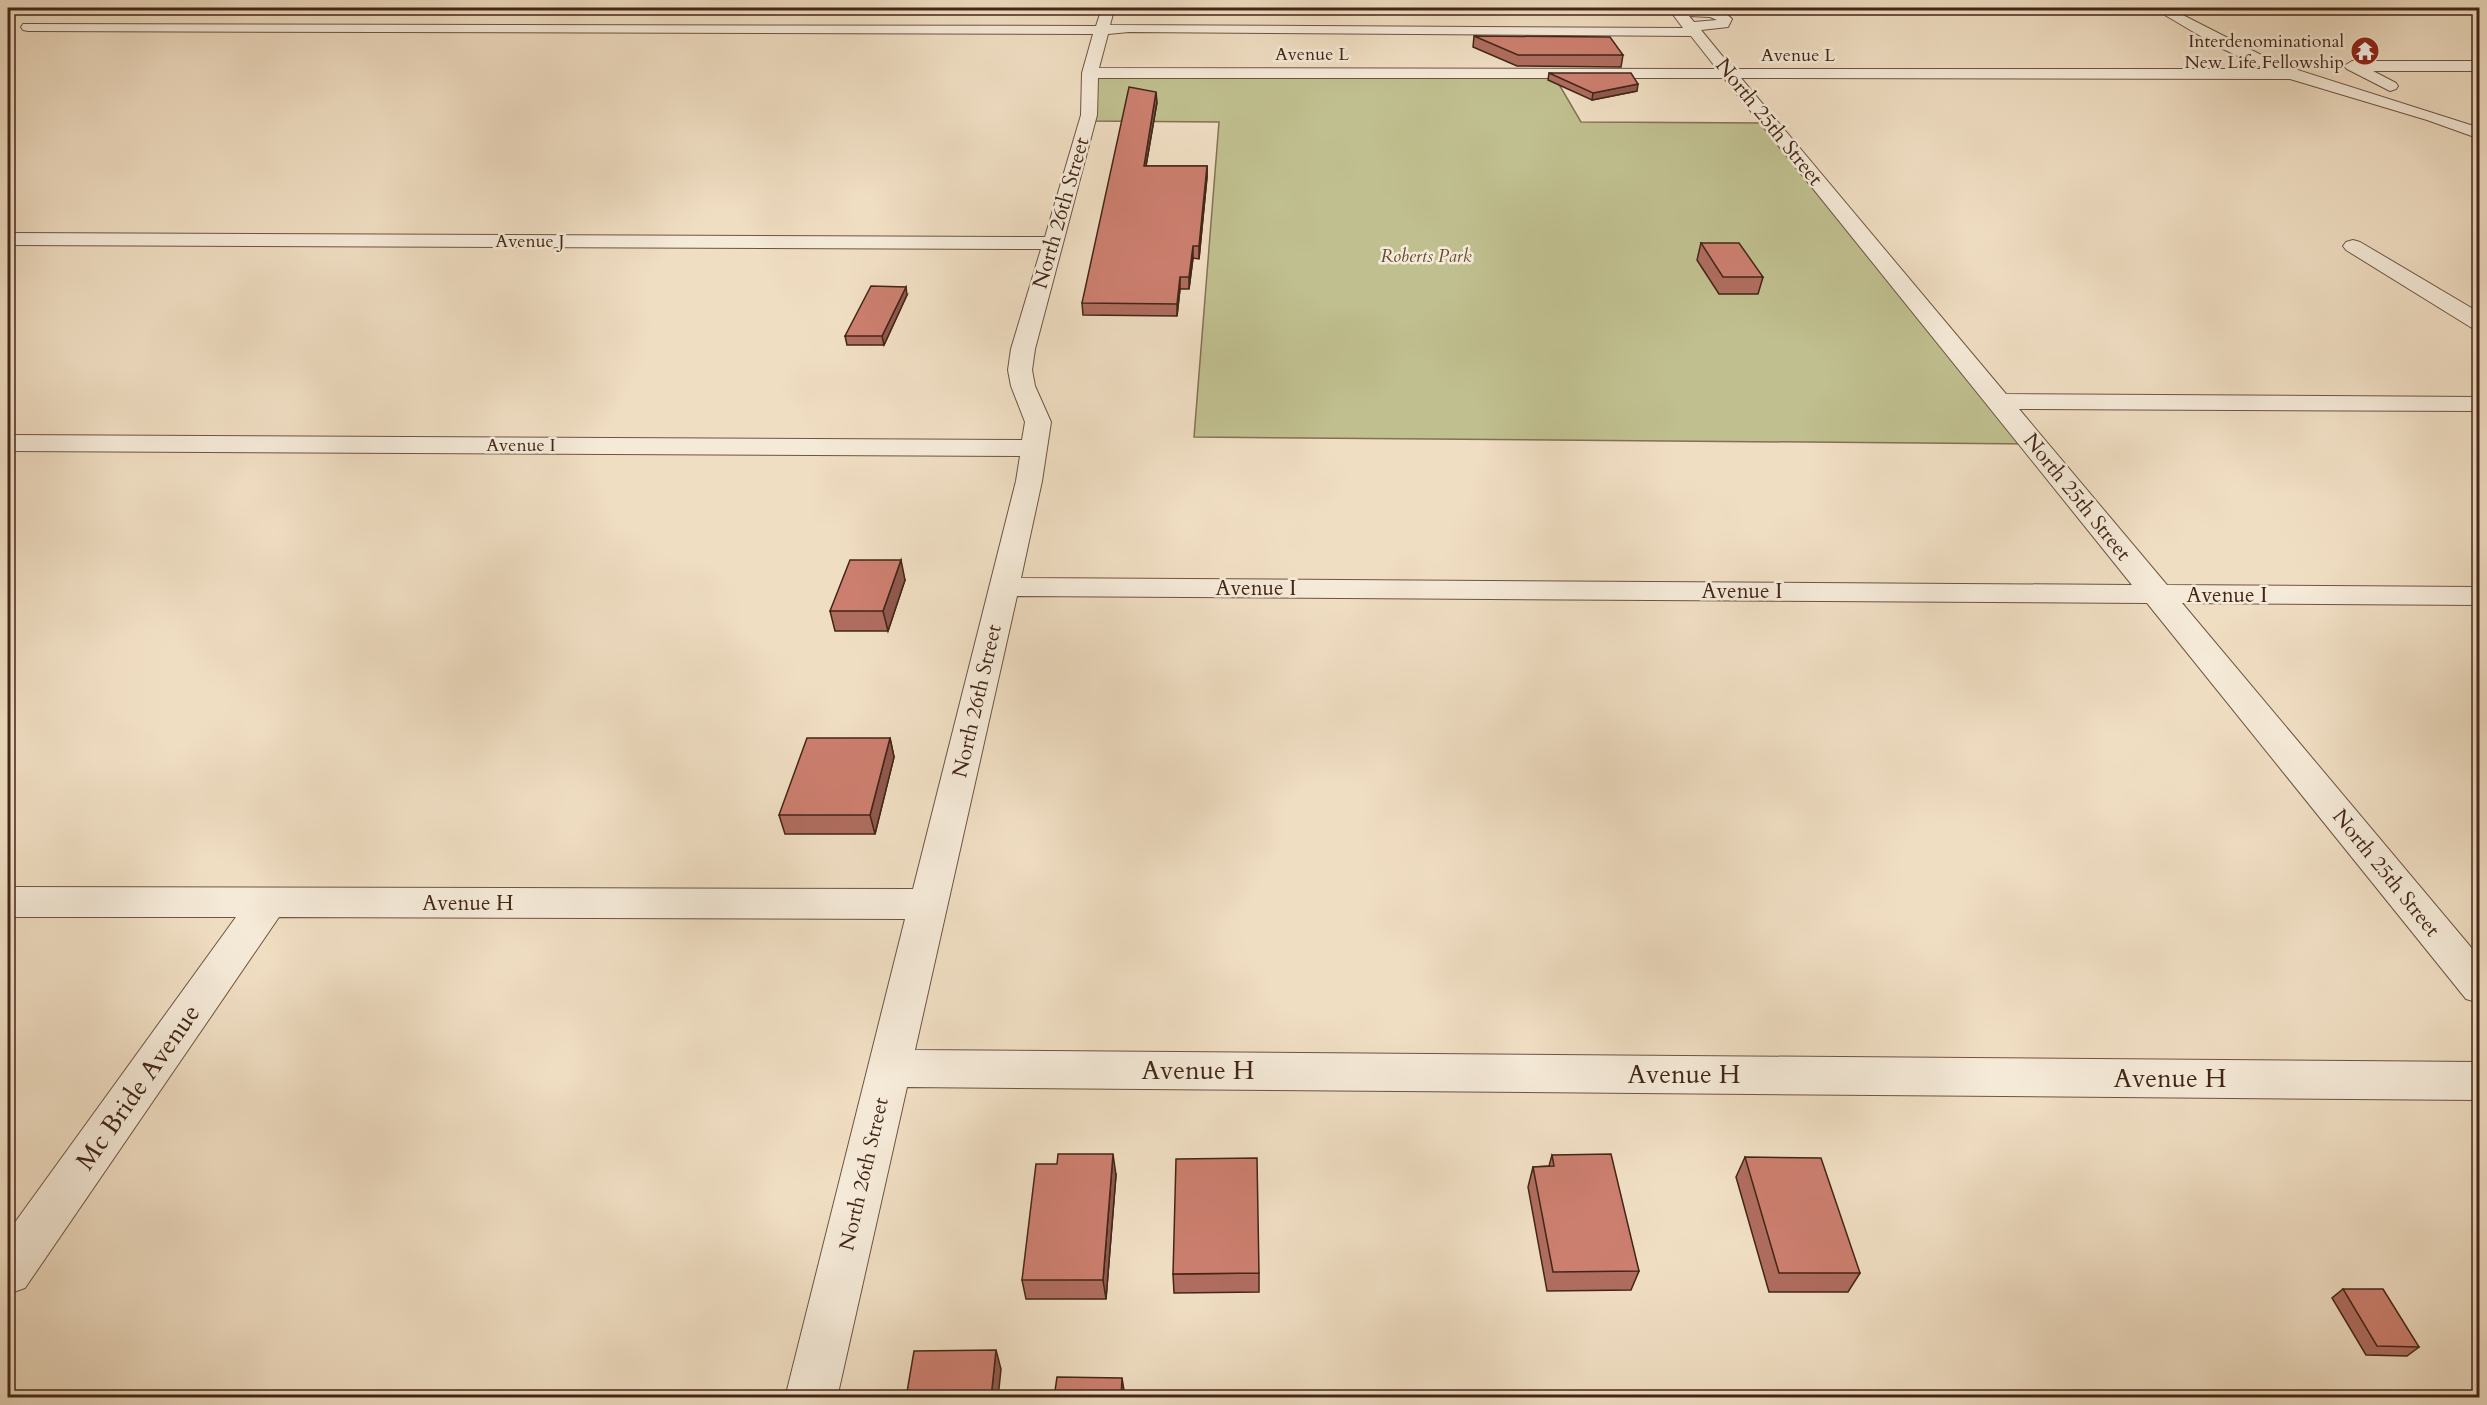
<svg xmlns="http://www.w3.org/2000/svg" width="2487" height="1405" viewBox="0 0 2487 1405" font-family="Cardo,serif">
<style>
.green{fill:#c0bf8f;stroke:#827253;stroke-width:1.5}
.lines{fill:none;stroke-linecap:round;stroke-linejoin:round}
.minor-casing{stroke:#6e5442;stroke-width:2}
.minor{fill:#f5ead8;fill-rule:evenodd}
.wall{fill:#af6d5f;stroke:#432617;stroke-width:1.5}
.shaded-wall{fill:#8f594e;stroke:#432617;stroke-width:1.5}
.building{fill:#cc7f6f;stroke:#432617;stroke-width:1.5}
.labels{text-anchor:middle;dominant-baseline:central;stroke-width:5;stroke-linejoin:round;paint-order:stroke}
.far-poi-label{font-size:18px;fill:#432617;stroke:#f5ead8;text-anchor:end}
.far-street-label{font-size:18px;fill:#432617;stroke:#f5ead8}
.far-park-label{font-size:18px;font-style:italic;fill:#624c35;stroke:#f5ead8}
.street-label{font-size:21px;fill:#432617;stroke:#f5ead8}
.near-street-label{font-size:26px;fill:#432617;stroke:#f5ead8}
</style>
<rect width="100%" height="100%" fill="#f0dec3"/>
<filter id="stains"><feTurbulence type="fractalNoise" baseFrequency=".00333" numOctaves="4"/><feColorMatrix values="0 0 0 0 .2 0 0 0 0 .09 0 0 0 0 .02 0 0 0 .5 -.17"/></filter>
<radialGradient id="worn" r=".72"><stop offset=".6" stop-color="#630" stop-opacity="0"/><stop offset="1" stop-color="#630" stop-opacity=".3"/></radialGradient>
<path class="green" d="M1090,73L1553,74L1581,122L1770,123L2034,444L1194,437L1219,122L1087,121Z"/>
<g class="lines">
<g class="minor-casing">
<path id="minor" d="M1102,8H1112L1114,10L1110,25L1683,28L1668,8C1686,6 1719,4 1732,19L1728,27L1701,30L1733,69H2265L2219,47L2153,8H2169L2279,64L2480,128V139L2427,120L2290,79L1741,78L2006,394L2480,397V411L2019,409L2167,585L2480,587V605L2182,603L2480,958V1003L2466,999L2147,603L1017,596L915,1050L2480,1062V1100L907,1087L837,1398H785L905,919L279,917L25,1288L8,1294V1232L236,917H8V887L913,889L1016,481L1020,456L8,451V435L1022,440L1025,422L1011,386L1008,370L1011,349L1041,249L8,245V233L1045,237L1081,115L1082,73L1093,34L28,31L23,30L21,27L23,24L1096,26ZM1689,16L1710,17L1717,20L1694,22ZM1129,32L1691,36L1717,69L1099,68L1108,34ZM1098,78H1724L2132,585L1021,578L1042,481L1051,422L1035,386L1032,370L1035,349L1097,115Z
M2352,61H2474L2480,63V74L2471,71H2373L2396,83L2398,86L2396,89L2390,91L2347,69L2344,66Z
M2353,240L2360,242L2480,313V330L2472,328L2346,250L2343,246L2346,242Z"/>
</g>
<use href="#minor" class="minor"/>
</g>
<path class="wall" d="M1474,36L1623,55L1621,67L1517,66L1473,47Z
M1549,73L1637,91L1592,100L1548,80Z
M1157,102L1146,166H1207V177L1199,259L1193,258L1189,289H1180L1177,316L1083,315L1082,303Z
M1701,243L1763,277L1758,294H1719L1697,260Z
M907,295L884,345H847L845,336Z
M905,580L888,631H835L830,611Z
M890,738L894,757L875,834H785L779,815Z
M1552,1155L1639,1271L1631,1290L1547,1291L1528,1187L1533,1167L1549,1166Z
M1745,1157L1860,1273L1848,1292H1769L1736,1177Z
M1116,1175L1106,1299H1026L1022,1280Z
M1259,1273V1292L1174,1293L1173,1274Z
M2343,1289L2419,1347L2407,1356L2366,1355L2332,1298Z"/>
<path class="shaded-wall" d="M1638,84L1637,91L1592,100L1593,93Z
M1156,92L1157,102L1144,177V166Z
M1207,166V177L1199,259V246Z
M1193,246V258L1189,289V277Z
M1180,277V289L1177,316V304Z
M906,287L907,295L884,345L882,336Z
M901,560L905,580L888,631L883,611Z
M890,738L894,757L875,834L870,815Z
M1113,1154L1116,1175L1106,1299L1103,1280Z
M996,1350L1001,1369L998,1398H991Z
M1122,1378L1125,1396V1398H1121Z"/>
<path class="building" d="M1474,36L1610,37L1623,55H1518Z
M1549,73H1631L1638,84L1593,93Z
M1129,87L1156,92L1144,166H1207L1199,246H1193L1189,277H1180L1177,304L1082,303Z
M1701,243H1739L1763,277H1723Z
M871,286L906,287L882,336H845Z
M850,560H901L883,611H830Z
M807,738H890L870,815H779Z
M1058,1154H1113L1103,1280H1022L1036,1164H1057Z
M1611,1154L1639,1271L1553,1272L1533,1167L1554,1166L1552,1155Z
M1745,1157L1821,1158L1860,1273H1779Z
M1257,1158L1259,1273L1173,1274L1176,1159Z
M2343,1289H2383L2419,1347L2377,1346Z
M996,1350L991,1398H906L914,1351Z
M1057,1377L1122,1378L1121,1398H1054Z"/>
<defs>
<g id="temple-disc" transform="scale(1.5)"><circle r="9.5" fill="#8f2418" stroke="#f5ead8"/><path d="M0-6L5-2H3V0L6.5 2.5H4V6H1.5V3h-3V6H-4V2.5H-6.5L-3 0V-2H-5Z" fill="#fff"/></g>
</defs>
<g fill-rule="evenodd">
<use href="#temple-disc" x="2365" y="51"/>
</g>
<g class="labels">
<g class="far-poi-label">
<text x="2344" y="41">Interdenominational<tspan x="2344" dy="21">New Life Fellowship</tspan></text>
</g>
<g class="far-street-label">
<text x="1312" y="54">Avenue L</text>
<text x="1798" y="55">Avenue L</text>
<text x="530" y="241">Avenue J</text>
<text x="521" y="445">Avenue I</text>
</g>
<g class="far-park-label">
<text x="1426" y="256">Roberts Park</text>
</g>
<g class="street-label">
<text transform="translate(1769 122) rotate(51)">North 25th Street</text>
<text transform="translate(1061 213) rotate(-74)">North 26th Street</text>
<text transform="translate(2077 497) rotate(51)">North 25th Street</text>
<text x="1256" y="588">Avenue I</text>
<text x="1742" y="591">Avenue I</text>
<text x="2227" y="595">Avenue I</text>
<text transform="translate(977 701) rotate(-77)">North 26th Street</text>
<text transform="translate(2386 873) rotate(51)">North 25th Street</text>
<text x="468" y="903">Avenue H</text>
<text transform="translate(864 1174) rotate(-77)">North 26th Street</text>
</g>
<g class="near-street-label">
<text x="1198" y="1070">Avenue H</text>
<text x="1684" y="1074">Avenue H</text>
<text x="2170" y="1078">Avenue H</text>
<text transform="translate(138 1087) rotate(-55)">Mc Bride Avenue</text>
</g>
</g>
<rect width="2487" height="1405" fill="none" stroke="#f0dec3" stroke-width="30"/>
<rect x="9" y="9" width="2469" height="1387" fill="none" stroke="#432617" stroke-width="3"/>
<rect x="15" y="15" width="2457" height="1375" fill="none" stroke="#432617" stroke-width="1.5"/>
<rect width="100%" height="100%" filter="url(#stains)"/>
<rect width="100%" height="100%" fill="url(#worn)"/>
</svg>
